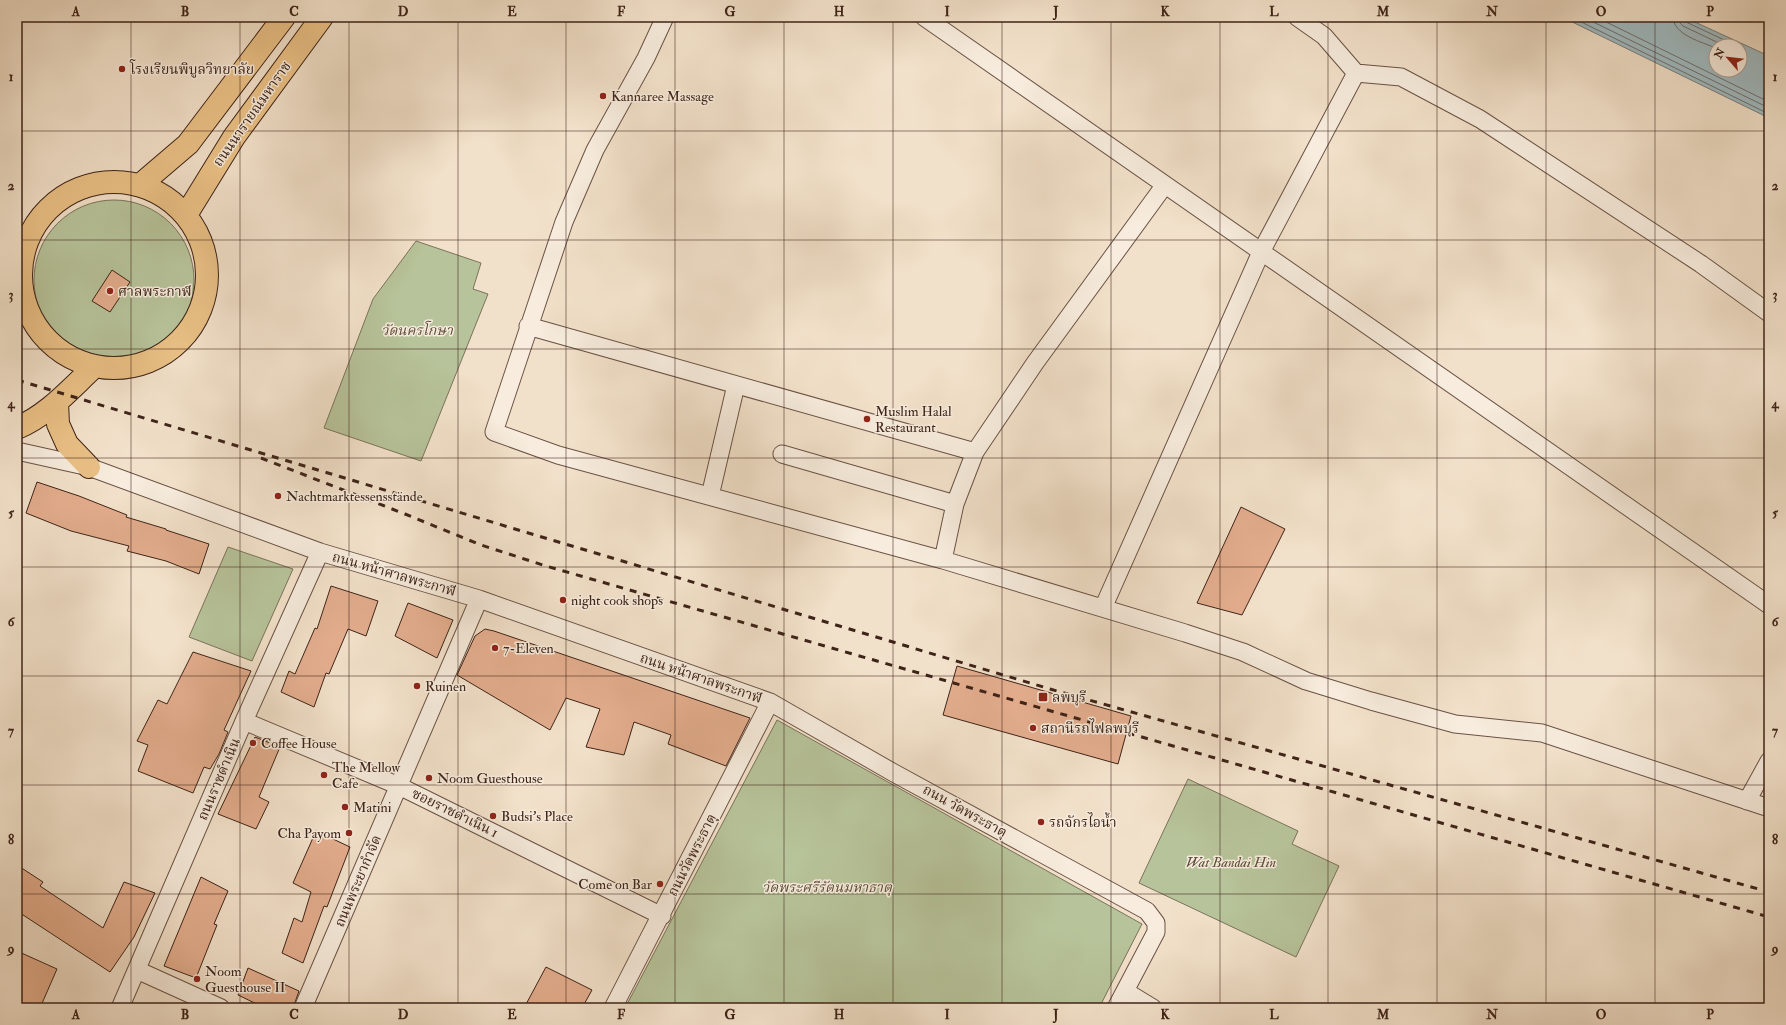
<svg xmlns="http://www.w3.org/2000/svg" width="1786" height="1025" viewBox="0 0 1786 1025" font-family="'IM FELL Double Pica','Noto Serif Thai',serif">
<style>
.green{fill:#b7c39a;stroke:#7a735a}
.water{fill:#a0bbc2;stroke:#797e7e;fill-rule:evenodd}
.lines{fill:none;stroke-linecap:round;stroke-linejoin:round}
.shore{stroke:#6f6f6e;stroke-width:1}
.building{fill:#e3ad8d;stroke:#3e2319}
.minor-casing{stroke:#6b5245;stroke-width:19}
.major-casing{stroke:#3e2319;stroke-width:24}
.minor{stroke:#f7ecdd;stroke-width:17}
.major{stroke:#e9c085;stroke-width:22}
.rail{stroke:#3e2319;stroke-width:3;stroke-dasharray:7 7;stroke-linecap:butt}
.grid{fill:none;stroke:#3e2319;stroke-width:1;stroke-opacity:0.55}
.poi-dot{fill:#8f2418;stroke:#f7ecdd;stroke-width:1.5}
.labels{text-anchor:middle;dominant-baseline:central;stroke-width:3;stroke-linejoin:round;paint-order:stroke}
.poi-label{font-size:14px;fill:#3e2319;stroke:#f7ecdd;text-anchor:start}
.street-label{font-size:14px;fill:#3e2319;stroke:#f7ecdd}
.park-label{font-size:14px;font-style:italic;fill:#5c4b39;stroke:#f7ecdd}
.neatline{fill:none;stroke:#3e2319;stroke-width:1.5}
.grid-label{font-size:13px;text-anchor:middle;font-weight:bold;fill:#3e2319}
</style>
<rect width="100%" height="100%" fill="#f2e1ca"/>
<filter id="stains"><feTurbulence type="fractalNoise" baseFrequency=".005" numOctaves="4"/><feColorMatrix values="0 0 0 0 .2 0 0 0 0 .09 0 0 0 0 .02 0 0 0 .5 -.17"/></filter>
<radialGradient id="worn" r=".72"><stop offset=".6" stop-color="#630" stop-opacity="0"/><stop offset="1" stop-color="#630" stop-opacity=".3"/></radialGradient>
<path class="green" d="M34 280a80 80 0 1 1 160 0a80 80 0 1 1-160 0Z
M416,241L481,263L473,289L488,294L421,461L324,428L373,299Z
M228,547L293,569L252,661L189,637Z
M777,720L1142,924L1099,1008H625Z
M1188,779L1298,831L1292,844L1339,866L1296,957L1139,883Z"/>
<path class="water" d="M1562,17H1684L1769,56V118ZM1716,46H1740V70H1716Z"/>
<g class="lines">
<path class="shore" d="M1571,17L1769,114
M1583,17L1769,108
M1596,17L1769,102
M1673,17C1673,35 1702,42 1716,48
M1679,17V22L1683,26L1725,46
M1684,17L1686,22L1737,46"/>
</g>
<path class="building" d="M112,270L130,282L110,312L92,301Z
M37,482L79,496L127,515L126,517L166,529V530L209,544L199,574L166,561L127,551L129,546L71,531L26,513Z
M1241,507L1285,529L1242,615L1197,603Z
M331,586L378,601L366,636L348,629L329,674L326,673L314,707L281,692L289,671L295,674L315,628L317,629Z
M408,603L453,620L437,658L395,636Z
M485,629L494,631L750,718L726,766L668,744L671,735L634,722L624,755L586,747L600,709L566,698L550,730L457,675L475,636Z
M193,652L251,671L224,730L228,732L219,754L210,769L204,767L193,793L138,771L148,745L137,741L158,700L167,704Z
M957,666L1131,716L1118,764L943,715Z
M255,737L280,747L259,797L269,802L256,829L218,814Z
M316,831L350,847L327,907L324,906L303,963L282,953L294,918L302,922L311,892L293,883Z
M17,865L43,882L40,886L103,928L124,882L155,893L134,937L110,972L17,911Z
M201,877L228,891L214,924L217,925L196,978L164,966Z
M17,951L57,969L40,1008H17Z
M546,967L592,990L582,1008H524Z
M248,968L299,991L293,1008H265L238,995Z"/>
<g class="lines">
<g class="minor-casing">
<path id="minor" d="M665,17L646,58L595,150L564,222L494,432L558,455L943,560L1185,633L1243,652L1306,681L1371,701L1455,724L1542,733L1769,808
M924,17L1769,605
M1297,17L1324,36L1356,73L1401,77L1480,119L1701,264L1769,313
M528,326L975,452
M17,451L89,467L320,552L479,599L770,702L894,773L1147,911L1156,923V932L1116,1008
M782,454L955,504
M710,496L736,385
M943,560L955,504L975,452L1035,363L1164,186
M1103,608L1261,252L1356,73
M244,721L399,786L662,916
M1747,801L1769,761
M137,970L221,1008
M1125,991L1153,1008
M120,1008L244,721L320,552
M303,1008L479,599
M613,1008L770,702"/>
</g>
<g class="major-casing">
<path id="major" d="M21 275a93 93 0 1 1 186 0a93 93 0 1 1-186 0Z
M140,185L188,144L284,17
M186,215L234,137L322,17
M57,402L58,424L67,444L89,467
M17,428C48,415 70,389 94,367"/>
</g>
<use href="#minor" class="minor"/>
<use href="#major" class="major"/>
<path class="rail" d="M17,380L1050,689L1769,892
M261,458L405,514L481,545L546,566L1769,917"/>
</g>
<path class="grid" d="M131,17V1008M240,17V1008M349,17V1008M458,17V1008M566,17V1008M675,17V1008M784,17V1008M893,17V1008M1002,17V1008M1111,17V1008M1220,17V1008M1328,17V1008M1437,17V1008M1546,17V1008M1655,17V1008M17,131H1769M17,240H1769M17,349H1769M17,458H1769M17,567H1769M17,676H1769M17,785H1769M17,894H1769"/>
<g class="poi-dot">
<circle cx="122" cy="69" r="4"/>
<circle cx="603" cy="96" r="4"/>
<circle cx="110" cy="291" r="4"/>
<circle cx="867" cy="419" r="4"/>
<circle cx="278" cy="496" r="4"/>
<circle cx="563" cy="600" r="4"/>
<circle cx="495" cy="648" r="4"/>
<circle cx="417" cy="686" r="4"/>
<rect x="1038" y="692" width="10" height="10" rx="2"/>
<circle cx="1033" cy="728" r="4"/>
<circle cx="253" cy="743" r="4"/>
<circle cx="324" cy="775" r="4"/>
<circle cx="429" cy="778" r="4"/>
<circle cx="345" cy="807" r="4"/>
<circle cx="493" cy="816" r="4"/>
<circle cx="1041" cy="822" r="4"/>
<circle cx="349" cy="833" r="4"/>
<circle cx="660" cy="884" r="4"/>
<circle cx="197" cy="979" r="4"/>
</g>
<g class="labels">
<g class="poi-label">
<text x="130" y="69">โรงเรียนพิบูลวิทยาลัย</text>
<text x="611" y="96">Kannaree Massage</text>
<text x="118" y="291">ศาลพระกาฬ</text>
<text x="875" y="411">Muslim Halal<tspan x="875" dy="16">Restaurant</tspan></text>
<text x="286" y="496">Nachtmarktessensstände</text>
<text x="571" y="600">night cook shops</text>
<text x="503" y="648">7-Eleven</text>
<text x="425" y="686">Ruinen</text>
<text x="1052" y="697">ลพบุรี</text>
<text x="1041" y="728">สถานีรถไฟลพบุรี</text>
<text x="261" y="743">Coffee House</text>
<text x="332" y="767">The Mellow<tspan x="332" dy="16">Cafe</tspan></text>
<text x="437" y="778">Noom Guesthouse</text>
<text x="353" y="807">Matini</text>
<text x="501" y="816">Budsi's Place</text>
<text x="1049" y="822">รถจักรไอน้ำ</text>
<text x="341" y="833" text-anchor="end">Cha Payom</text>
<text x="652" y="884" text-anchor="end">Come on Bar</text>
<text x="205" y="971">Noom<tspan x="205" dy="16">Guesthouse II</tspan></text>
</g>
<g class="street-label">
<text transform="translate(252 114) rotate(-55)">ถนนนารายณ์มหาราช</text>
<text transform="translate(394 574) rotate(16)">ถนน หน้าศาลพระกาฬ</text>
<text transform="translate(701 678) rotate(19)">ถนน หน้าศาลพระกาฬ</text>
<text transform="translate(219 779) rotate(-67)">ถนนราชดำเนิน</text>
<text transform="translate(965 811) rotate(29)">ถนน วัดพระธาตุ</text>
<text transform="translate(455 813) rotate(26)">ซอยราชดำเนิน 1</text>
<text transform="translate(692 855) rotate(-63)">ถนนวัดพระธาตุ</text>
<text transform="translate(358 881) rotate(-67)">ถนนพระยากำจัด</text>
</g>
<g class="park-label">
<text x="417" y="330">วัดนครโกษา</text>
<text x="1231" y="862">Wat Bandai Hin</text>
<text x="827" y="887">วัดพระศรีรัตนมหาธาตุ</text>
</g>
</g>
<rect width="1786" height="1025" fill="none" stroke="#f2e1ca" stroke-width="44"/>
<g transform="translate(1728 58) rotate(298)"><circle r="19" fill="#f7ecdd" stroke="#ad9c8f"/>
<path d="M0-3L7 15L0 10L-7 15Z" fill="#8f2418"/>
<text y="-6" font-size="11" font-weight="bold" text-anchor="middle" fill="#3e2319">N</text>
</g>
<rect x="22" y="22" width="1742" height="981" class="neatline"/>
<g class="grid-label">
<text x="76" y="16">A</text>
<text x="185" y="16">B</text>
<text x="294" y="16">C</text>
<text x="403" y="16">D</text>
<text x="512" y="16">E</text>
<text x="621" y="16">F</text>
<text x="730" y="16">G</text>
<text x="839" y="16">H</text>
<text x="947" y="16">I</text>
<text x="1056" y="16">J</text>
<text x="1165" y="16">K</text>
<text x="1274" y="16">L</text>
<text x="1383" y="16">M</text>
<text x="1492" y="16">N</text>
<text x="1601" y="16">O</text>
<text x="1710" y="16">P</text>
<text x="11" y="81">1</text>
<text x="1775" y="81">1</text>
<text x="11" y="190">2</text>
<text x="1775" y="190">2</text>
<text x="11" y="299">3</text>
<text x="1775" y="299">3</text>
<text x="11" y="408">4</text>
<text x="1775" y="408">4</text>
<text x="11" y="517">5</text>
<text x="1775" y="517">5</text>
<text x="11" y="626">6</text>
<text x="1775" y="626">6</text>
<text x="11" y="735">7</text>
<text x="1775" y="735">7</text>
<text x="11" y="844">8</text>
<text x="1775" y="844">8</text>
<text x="11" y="953">9</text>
<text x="1775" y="953">9</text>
<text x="76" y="1019">A</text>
<text x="185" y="1019">B</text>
<text x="294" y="1019">C</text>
<text x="403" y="1019">D</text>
<text x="512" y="1019">E</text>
<text x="621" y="1019">F</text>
<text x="730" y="1019">G</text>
<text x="839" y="1019">H</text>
<text x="947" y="1019">I</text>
<text x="1056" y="1019">J</text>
<text x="1165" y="1019">K</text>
<text x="1274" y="1019">L</text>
<text x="1383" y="1019">M</text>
<text x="1492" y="1019">N</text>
<text x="1601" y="1019">O</text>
<text x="1710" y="1019">P</text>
</g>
<rect width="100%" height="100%" filter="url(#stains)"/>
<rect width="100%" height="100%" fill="url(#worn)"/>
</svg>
